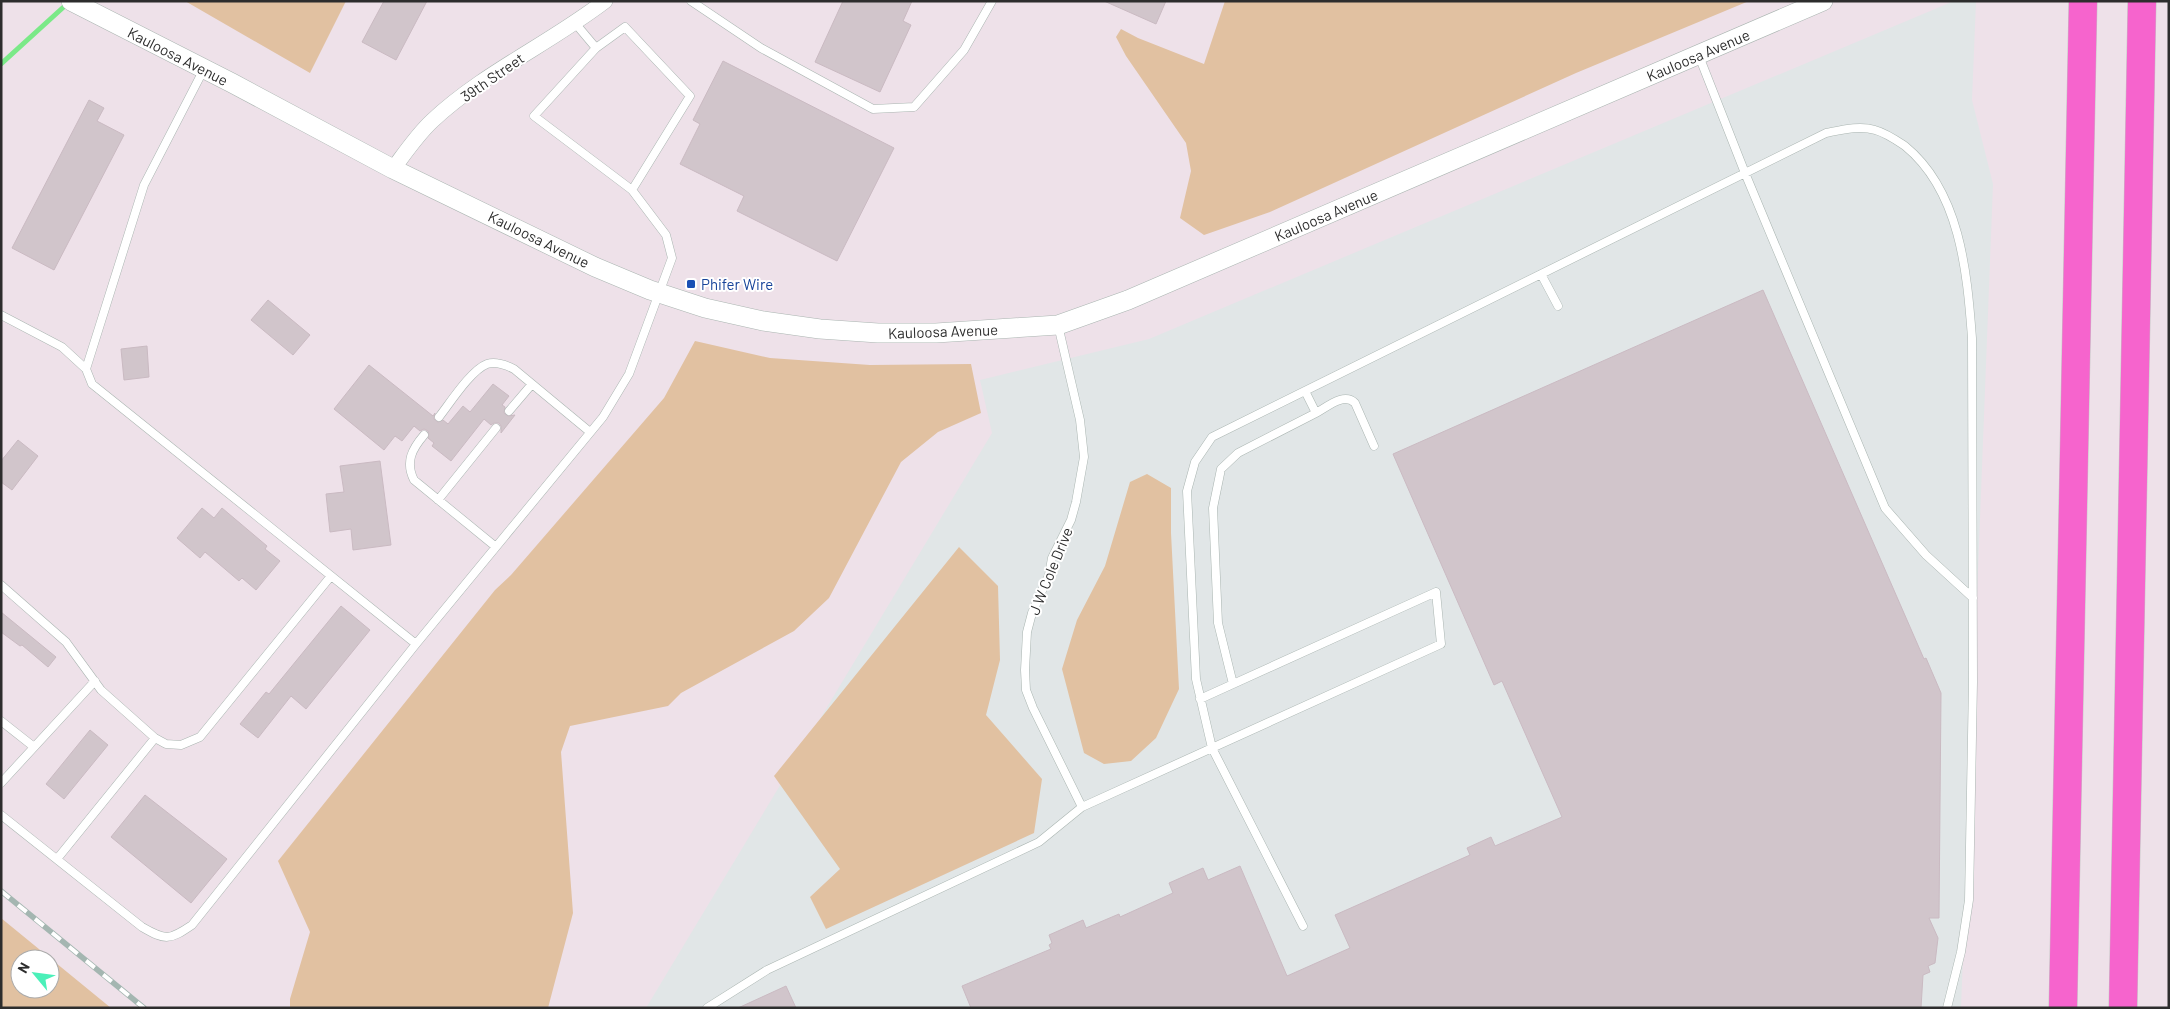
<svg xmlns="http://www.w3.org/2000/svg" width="2170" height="1009" viewBox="0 0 2170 1009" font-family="Barlow,sans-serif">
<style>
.industrial{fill:#e1e6e7}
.green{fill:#e1c1a1;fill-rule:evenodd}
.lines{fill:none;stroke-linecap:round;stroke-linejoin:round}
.stream{stroke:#7be988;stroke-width:5}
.building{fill:#d1c5cb;stroke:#cabac2}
.service-casing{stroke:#aab5b1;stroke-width:9}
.minor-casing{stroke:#aab5b1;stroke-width:16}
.tertiary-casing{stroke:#aab5b1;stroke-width:20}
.motorway-casing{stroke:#c4c4c4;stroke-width:29}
.service{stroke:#fff;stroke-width:8}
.minor{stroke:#fff;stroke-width:15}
.tertiary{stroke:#fff;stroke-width:19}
.motorway{stroke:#f664cd;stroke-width:28}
.rail-casing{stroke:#a4b6b1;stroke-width:5.5}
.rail{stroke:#fff;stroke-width:4;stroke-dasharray:11;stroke-linecap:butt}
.transit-dot{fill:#1a4fb4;stroke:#fff;stroke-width:2}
.labels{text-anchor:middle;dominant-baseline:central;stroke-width:4;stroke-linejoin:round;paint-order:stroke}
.street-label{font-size:15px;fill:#2d2d2d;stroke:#fff}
.transit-label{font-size:15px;fill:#164399;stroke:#fff;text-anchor:start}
</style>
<rect width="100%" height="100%" fill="#eee1e9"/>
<path class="industrial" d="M1954,1H1976L1972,100L1993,184L1961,1008H646L992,433L980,380L1149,339Z"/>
<path class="green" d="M185,1H346L310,73Z
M1225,1H1749L1576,73L1270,212L1204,235L1180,218L1191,171L1186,143L1126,56L1116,37L1121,29L1138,38L1204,64Z
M695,341L770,358L870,365L971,364L981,413L938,432L901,462L829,598L794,631L681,693L668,706L570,726L561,752L573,913L548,1008H290V999L310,932L278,861L495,590L511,575L664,398Z
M1147,474L1171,488V533L1179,689L1156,738L1131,761L1104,764L1084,753L1062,669L1077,620L1105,566L1130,482Z
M959,547L998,586L1000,660L986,715L1042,779L1034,833L826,929L810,897L840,869L774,776Z
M1,918L111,1008H1ZM20,959H50V989H20Z"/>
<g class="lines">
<path class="stream" d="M1,64L68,3"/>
</g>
<path class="building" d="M384,1H427L396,60L362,42Z
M843,1H912L903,21L911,25L880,92L815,62Z
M1104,1H1166L1156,24Z
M723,61L894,148L837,261L737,211L744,196L680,164L700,124L693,120Z
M89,100L104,108L97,121L124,135L54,270L12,248Z
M1763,290L1924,659L1926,658L1941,693L1939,918H1929L1938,938L1935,963L1928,966L1930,972L1923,975L1921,1008H971L962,986L1051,949L1049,945L1052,943L1049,935L1083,920L1086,928L1119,914L1120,917L1173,893L1169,883L1203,868L1208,880L1240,866L1287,976L1350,948L1335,915L1470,855L1467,848L1491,837L1495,846L1562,817L1502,681L1494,685L1393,454Z
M268,300L310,335L293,355L251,320Z
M147,346L149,377L124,380L121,349Z
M369,365L433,416L435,413L434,419L438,422L443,420L448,424L463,406L470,412L493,384L509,396L502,405L505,407L504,413L508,416L515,415L501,433V426L499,423H494L491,425L484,419L451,461L432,446L434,443L428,438V431L424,429L420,431L414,426L402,441L395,436L384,450L334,409Z
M18,440L38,456L12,490L1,482V461Z
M380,461L391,545L353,550L351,529L330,532L326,494L344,492L340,466Z
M202,508L214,518L222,508L267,546L265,549L280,561L256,590L242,578L239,581L205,552L200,558L177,538Z
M341,606L370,630L306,709L291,696L258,738L240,724L266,692L269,694Z
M1,612L56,657L48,667L22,645L20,646L1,632Z
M90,730L108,745L64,799L46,784Z
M145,795L227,859L191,903L111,837Z
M786,986L796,1008H738Z"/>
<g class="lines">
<g class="service-casing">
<path id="service" d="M691,1L761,48L873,109L914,107L964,50L992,1
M596,48L625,27L690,96L632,190
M1699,56L1745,173L1885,508L1926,555L1973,598
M1541,274L1558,306
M1,315L62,347L86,369L92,384L416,644
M1058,325L1080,420L1084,457L1076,502L1071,520L1052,558L1049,575L1032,613L1027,632L1025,670L1026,690L1033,708L1082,807
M86,369L144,185L204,69
M509,411L532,384
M1316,413C1327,407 1344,392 1355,403L1374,446
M439,417C450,403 471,370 487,364C496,361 506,365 514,369L590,432
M424,435C412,449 405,462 414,480L496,547
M438,500L496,428
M1,585L66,642L101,690L155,738L166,744L181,745L200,737L331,576
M1233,684L1218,623L1213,508L1221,469L1238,453L1316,413L1305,391
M1,721L34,747
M1,783L95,681
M1,815L142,927C166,941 170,940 192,925L416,644L603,417L629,374L672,258L666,235L632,190L534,116L596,48L575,23
M57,859L155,738
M1303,926L1212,748L1196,679L1187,491L1195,462L1212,437L1826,133C1841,130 1860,125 1875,130C1886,133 1896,140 1905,146C1960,191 1967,271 1972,338L1973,682L1969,900L1961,952L1947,1008
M707,1008L767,970L1039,842L1082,807L1441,644L1436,592L1200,699"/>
</g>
<g class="minor-casing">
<path id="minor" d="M393,169C405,153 417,135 432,121C483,73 549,44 605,1"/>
</g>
<g class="tertiary-casing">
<path id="tertiary" d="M71,1L232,83L393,169L595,267L650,290L705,308L763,321L820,329L878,333H936L1058,325L1128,300L1823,1"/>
</g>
<g class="motorway-casing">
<path id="motorway" d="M2063,1008L2083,1
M2123,1008L2142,1"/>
</g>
<use href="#service" class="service"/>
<use href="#minor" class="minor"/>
<use href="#tertiary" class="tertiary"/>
<use href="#motorway" class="motorway"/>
<g class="rail-casing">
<path id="rail" d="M1,891L144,1008"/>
</g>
<use href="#rail" class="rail"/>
</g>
<rect class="transit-dot" x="686" y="279" width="10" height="10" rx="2.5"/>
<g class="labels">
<g class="street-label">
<text transform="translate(1698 55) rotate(-23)">Kauloosa Avenue</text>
<text transform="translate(178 56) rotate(27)">Kauloosa Avenue</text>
<text transform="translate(492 77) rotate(-35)">39th Street</text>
<text transform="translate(1326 215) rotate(-23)">Kauloosa Avenue</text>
<text transform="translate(539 239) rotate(26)">Kauloosa Avenue</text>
<text transform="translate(943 331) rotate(-2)">Kauloosa Avenue</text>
<text transform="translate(1050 571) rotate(-68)">J W Cole Drive</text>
</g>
<g class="transit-label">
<text x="701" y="284">Phifer Wire</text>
</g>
</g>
<rect width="2170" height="1009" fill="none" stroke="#2d2d2d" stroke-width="5"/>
<g transform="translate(35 974) rotate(299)"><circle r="24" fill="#ffffff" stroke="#ababab"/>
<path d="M0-4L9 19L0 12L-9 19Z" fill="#4bf0b9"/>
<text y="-8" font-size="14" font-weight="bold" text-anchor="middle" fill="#2d2d2d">N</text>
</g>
</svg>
